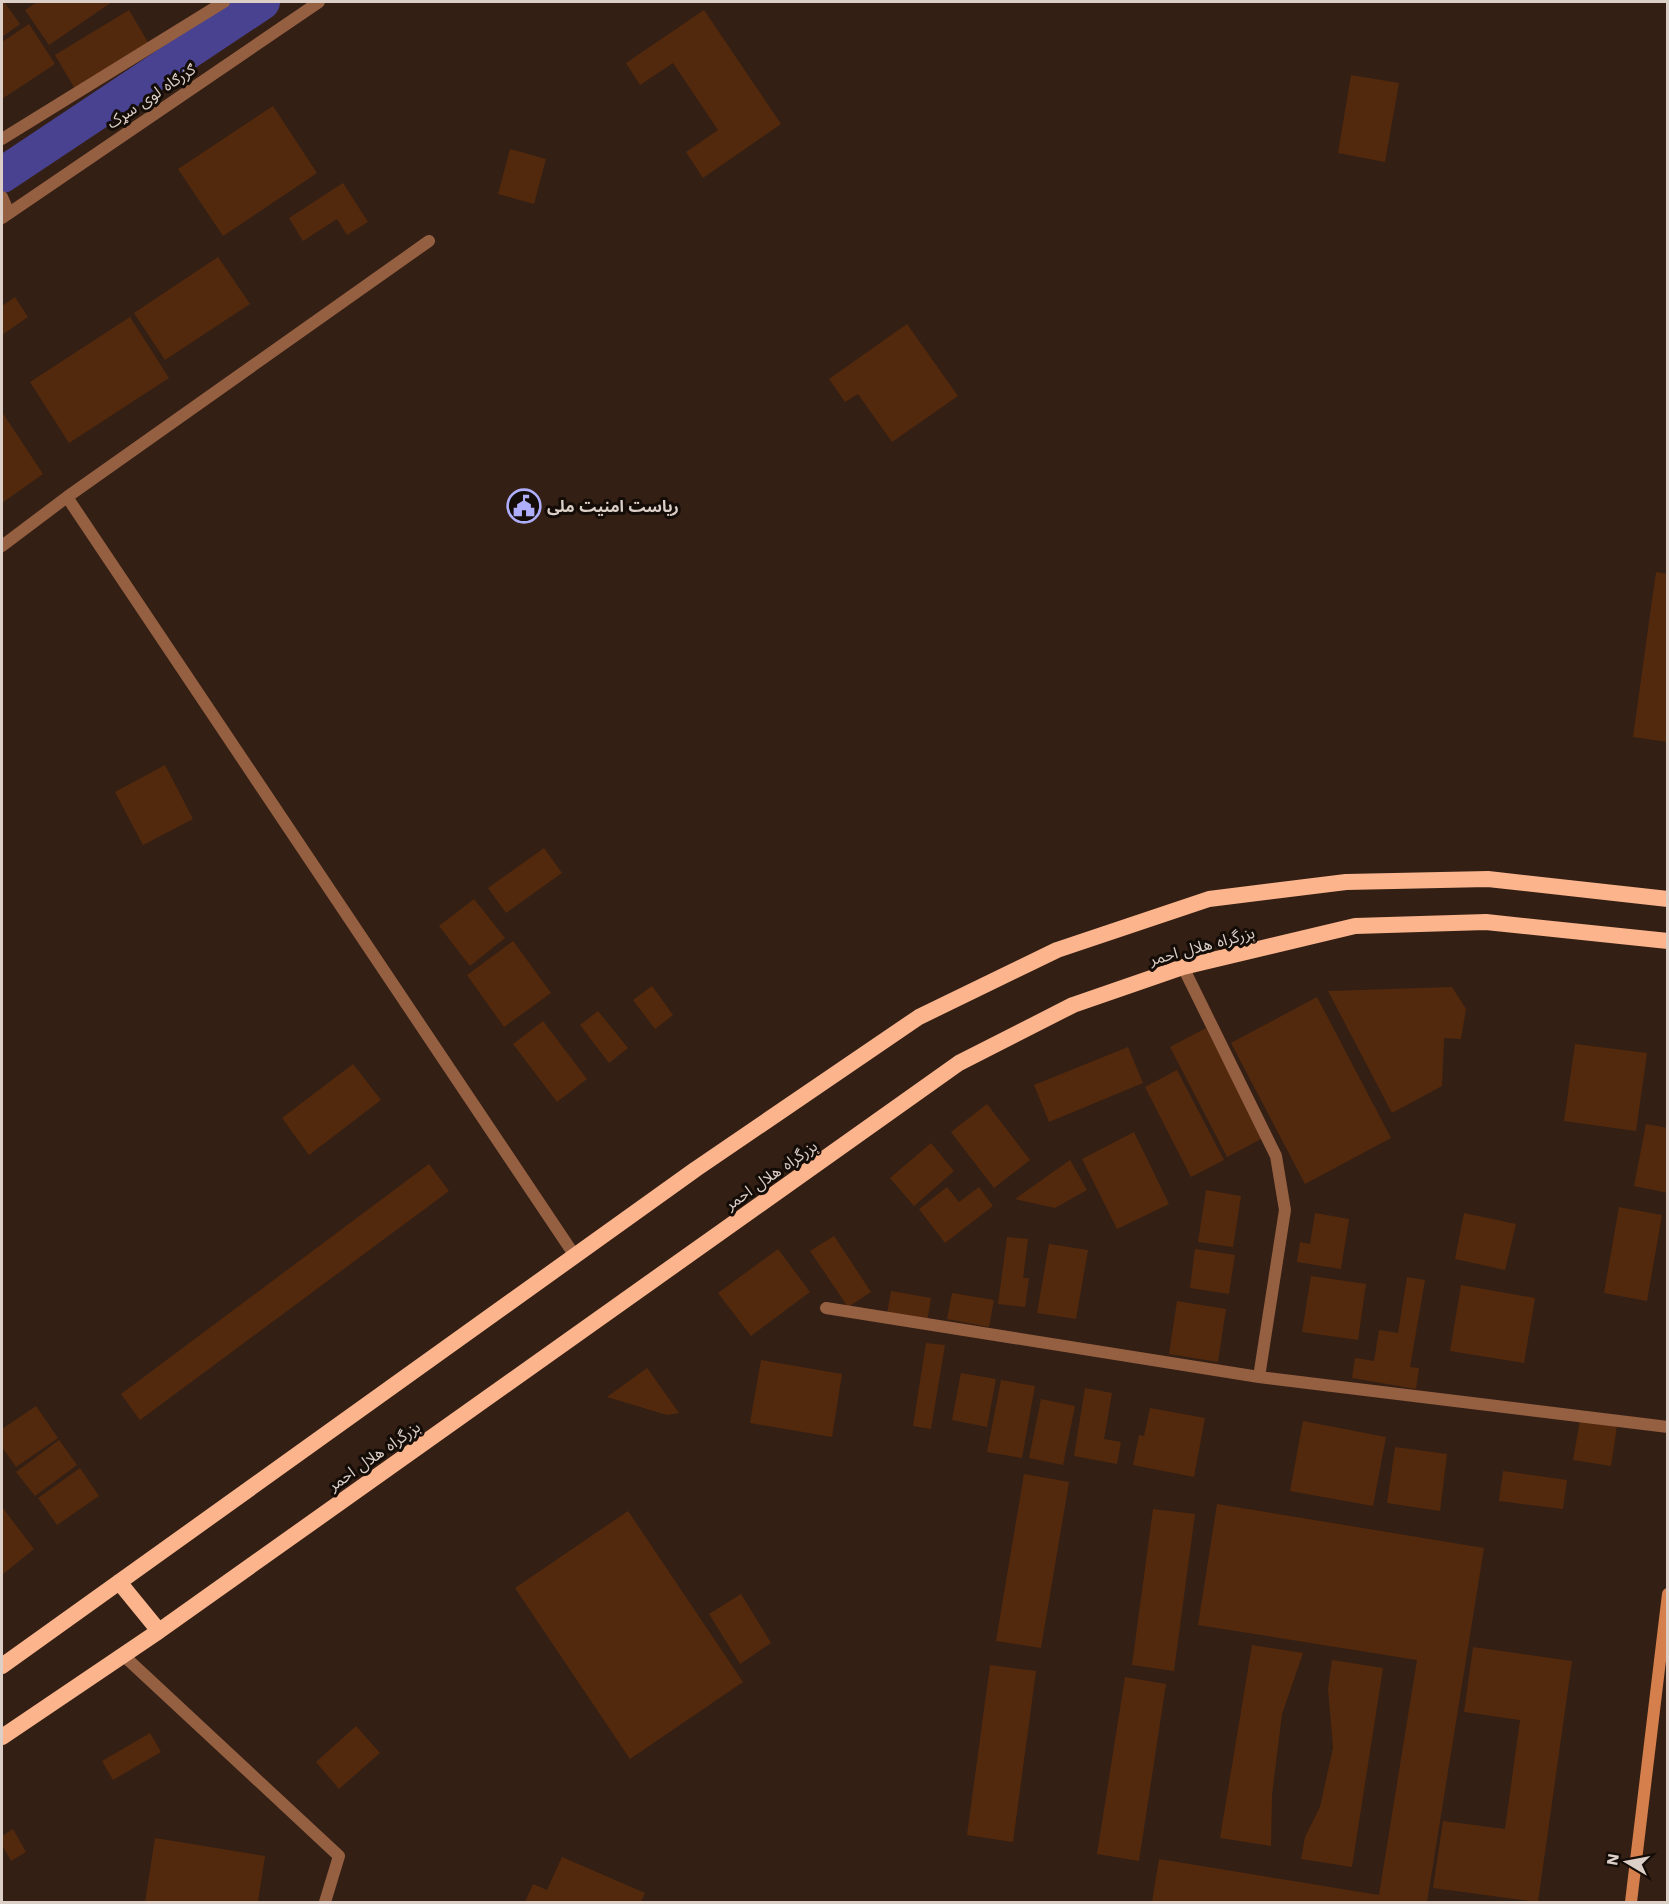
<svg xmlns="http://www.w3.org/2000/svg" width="1669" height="1904" viewBox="0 0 1669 1904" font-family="'Work Sans','Noto Sans Arabic',sans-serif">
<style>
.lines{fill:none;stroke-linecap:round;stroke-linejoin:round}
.canal{stroke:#494290;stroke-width:36}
.building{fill:#53290d}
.service{stroke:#955f41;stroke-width:12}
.minor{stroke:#955f41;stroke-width:12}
.tertiary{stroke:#955f41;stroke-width:12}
.secondary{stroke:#d47f4c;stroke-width:12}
.trunk{stroke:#fbb48c;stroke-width:16}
.labels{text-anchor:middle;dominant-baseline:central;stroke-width:6;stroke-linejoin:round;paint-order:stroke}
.street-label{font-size:16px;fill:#dccfc8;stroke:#140c07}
.poi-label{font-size:16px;font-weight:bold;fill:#dccfc8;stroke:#140c07;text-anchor:start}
</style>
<rect width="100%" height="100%" fill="#331f14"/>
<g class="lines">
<path class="canal" d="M2,175L262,2"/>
</g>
<path class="building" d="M2,2H4L20,24L2,37Z
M37,2H112L49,45L25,10Z
M129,10L149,44L75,89L55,55Z
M704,10L781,124L703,178L686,152L718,130L673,63L640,85L626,63Z
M29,24L55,64L2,99V42Z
M1351,75L1399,83L1385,162L1338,153Z
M273,106L317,173L223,236L178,169Z
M510,149L546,159L534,204L498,194Z
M343,183L368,222L347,235L337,219L303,241L289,218Z
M218,257L250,304L165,360L134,313Z
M15,297L28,317L2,335V306Z
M130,317L169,378L69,443L30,382Z
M907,324L958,396L892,442L858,394L845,402L829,379Z
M2,412L43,474L2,503Z
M1656,572L1668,574V742L1633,737Z
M165,765L193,819L143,845L115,792Z
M544,848L562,873L506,913L488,888Z
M474,899L505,938L470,966L439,926Z
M513,941L551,993L504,1027L467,975Z
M652,986L673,1015L655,1029L633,1000Z
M1452,987L1466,1009L1461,1039L1444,1038L1442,1086L1392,1113L1328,991Z
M1317,997L1391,1138L1305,1184L1231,1043Z
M598,1011L628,1048L609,1063L580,1025Z
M543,1021L587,1079L557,1102L513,1044Z
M1206,1028L1263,1138L1227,1157L1170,1047Z
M1575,1044L1647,1053L1636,1131L1564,1121Z
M1128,1047L1143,1083L1049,1122L1034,1085Z
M353,1064L381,1100L309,1155L282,1118Z
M1177,1070L1224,1160L1191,1177L1145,1087Z
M987,1104L1030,1160L994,1188L951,1132Z
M1646,1124L1668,1128V1193L1634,1186Z
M1134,1132L1169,1204L1117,1229L1082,1159Z
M931,1143L954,1171L914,1206L890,1178Z
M1070,1160L1087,1190L1055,1208L1015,1199Z
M429,1164L449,1191L140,1420L121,1394Z
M947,1187L959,1202L979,1187L993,1206L945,1243L919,1209Z
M1206,1190L1241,1196L1233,1247L1198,1242Z
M1619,1207L1662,1215L1647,1301L1604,1293Z
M1315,1213L1349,1219L1341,1269L1297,1262L1300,1242L1310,1244Z
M1464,1213L1516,1224L1505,1270L1455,1259Z
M834,1236L871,1292L848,1307L810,1251Z
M1007,1237L1028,1239L1023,1278H1029L1025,1307L998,1304Z
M1049,1244L1088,1250L1076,1319L1037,1313Z
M778,1249L810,1292L751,1336L718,1293Z
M1195,1249L1235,1255L1229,1294L1190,1288Z
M1311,1276L1366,1284L1358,1340L1302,1332Z
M1407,1277L1425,1280L1410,1367L1419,1368L1416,1389L1352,1378L1355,1358L1374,1361L1379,1330L1398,1333Z
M1461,1285L1535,1298L1524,1363L1450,1351Z
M891,1291L931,1298L927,1322L887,1314Z
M952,1293L994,1300L989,1327L947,1319Z
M1177,1301L1226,1309L1218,1362L1169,1354Z
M926,1343L945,1345L931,1429L913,1426Z
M761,1360L842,1374L832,1437L750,1423Z
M647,1368L679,1413L667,1415L607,1397Z
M961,1373L996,1379L987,1427L952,1420Z
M1001,1380L1035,1386L1022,1458L987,1452Z
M1085,1388L1112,1393L1104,1439L1121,1442L1117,1464L1074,1456Z
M1041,1399L1075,1406L1063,1465L1029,1458Z
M36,1406L58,1438L16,1467L2,1447V1429Z
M1150,1408L1205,1418L1194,1477L1133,1465L1139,1435L1144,1436Z
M1580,1420L1617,1426L1611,1466L1573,1460Z
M1303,1421L1386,1437L1373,1506L1290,1491Z
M59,1440L77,1465L35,1496L16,1472Z
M1395,1447L1447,1454L1440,1511L1387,1503Z
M80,1468L99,1496L57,1525L38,1498Z
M1503,1471L1567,1480L1563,1509L1499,1501Z
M1024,1474L1069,1482L1041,1648L996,1641Z
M1217,1504L1484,1548L1427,1902H1152L1159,1859L1379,1895L1417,1660L1198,1625Z
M2,1507L34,1549L2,1575Z
M1153,1509L1195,1514L1174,1671L1132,1665Z
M628,1511L743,1682L630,1759L515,1588Z
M741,1594L771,1643L740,1664L709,1614Z
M1252,1645L1303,1653L1282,1714L1272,1795L1271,1846L1220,1838Z
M1473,1647L1572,1661L1538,1902L1433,1888L1443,1821L1505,1829L1520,1720L1464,1712Z
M1332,1660L1383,1668L1352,1867L1301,1859L1305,1837L1320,1807L1333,1748L1328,1689Z
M990,1665L1036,1671L1013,1842L967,1835Z
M1125,1677L1166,1684L1139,1861L1097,1854Z
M356,1726L380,1753L339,1789L316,1762Z
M150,1733L161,1752L113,1780L102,1761Z
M13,1829L26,1852L11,1861L2,1845V1836Z
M155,1838L265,1856L258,1902H145Z
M562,1857L645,1893L641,1902H525L533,1884L547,1890Z"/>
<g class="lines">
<path class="service" d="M67,497L575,1256
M2,546L67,497L429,241
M123,1655L339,1856L325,1902"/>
<path class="minor" d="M2,139L224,2
M2,197L9,213
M1183,967L1276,1156L1285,1210L1259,1377
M826,1308L1259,1377L1668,1427"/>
<path class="tertiary" d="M2,218L319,2"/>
<path class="secondary" d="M1631,1902L1668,1594"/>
<path class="trunk" d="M119,1582L159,1631
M2,1666L696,1169L919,1017L1057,950L1209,899L1346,882L1488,879L1668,899
M2,1737L159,1631L959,1063L1073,1005L1183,967L1355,926L1486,922L1668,941"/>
</g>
<defs>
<g id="civic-ring" transform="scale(1.725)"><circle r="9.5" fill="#140c07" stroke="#afaefa" stroke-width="1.5"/><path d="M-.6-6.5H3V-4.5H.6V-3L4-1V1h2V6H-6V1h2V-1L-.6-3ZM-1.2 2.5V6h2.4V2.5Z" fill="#afaefa"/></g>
</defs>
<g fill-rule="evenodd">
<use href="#civic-ring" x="524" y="506"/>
</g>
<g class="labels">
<g class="street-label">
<text transform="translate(151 96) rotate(-34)">ګزرګاه لوی سړک</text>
<text transform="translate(1202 946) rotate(-15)">بزرگراه هلال احمر</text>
<text transform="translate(771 1175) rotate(-35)">بزرگراه هلال احمر</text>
<text transform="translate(374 1456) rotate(-35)">بزرگراه هلال احمر</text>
</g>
<g class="poi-label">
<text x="547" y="506">ریاست امنیت ملی</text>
</g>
</g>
<rect width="1669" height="1904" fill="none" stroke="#dccfc8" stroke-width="6"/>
<g transform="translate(1627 1862) rotate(280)" stroke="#140c07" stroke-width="4.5" paint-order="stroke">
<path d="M0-4.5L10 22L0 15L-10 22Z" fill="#dccfc8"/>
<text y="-9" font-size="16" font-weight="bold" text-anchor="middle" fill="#dccfc8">N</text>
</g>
</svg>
